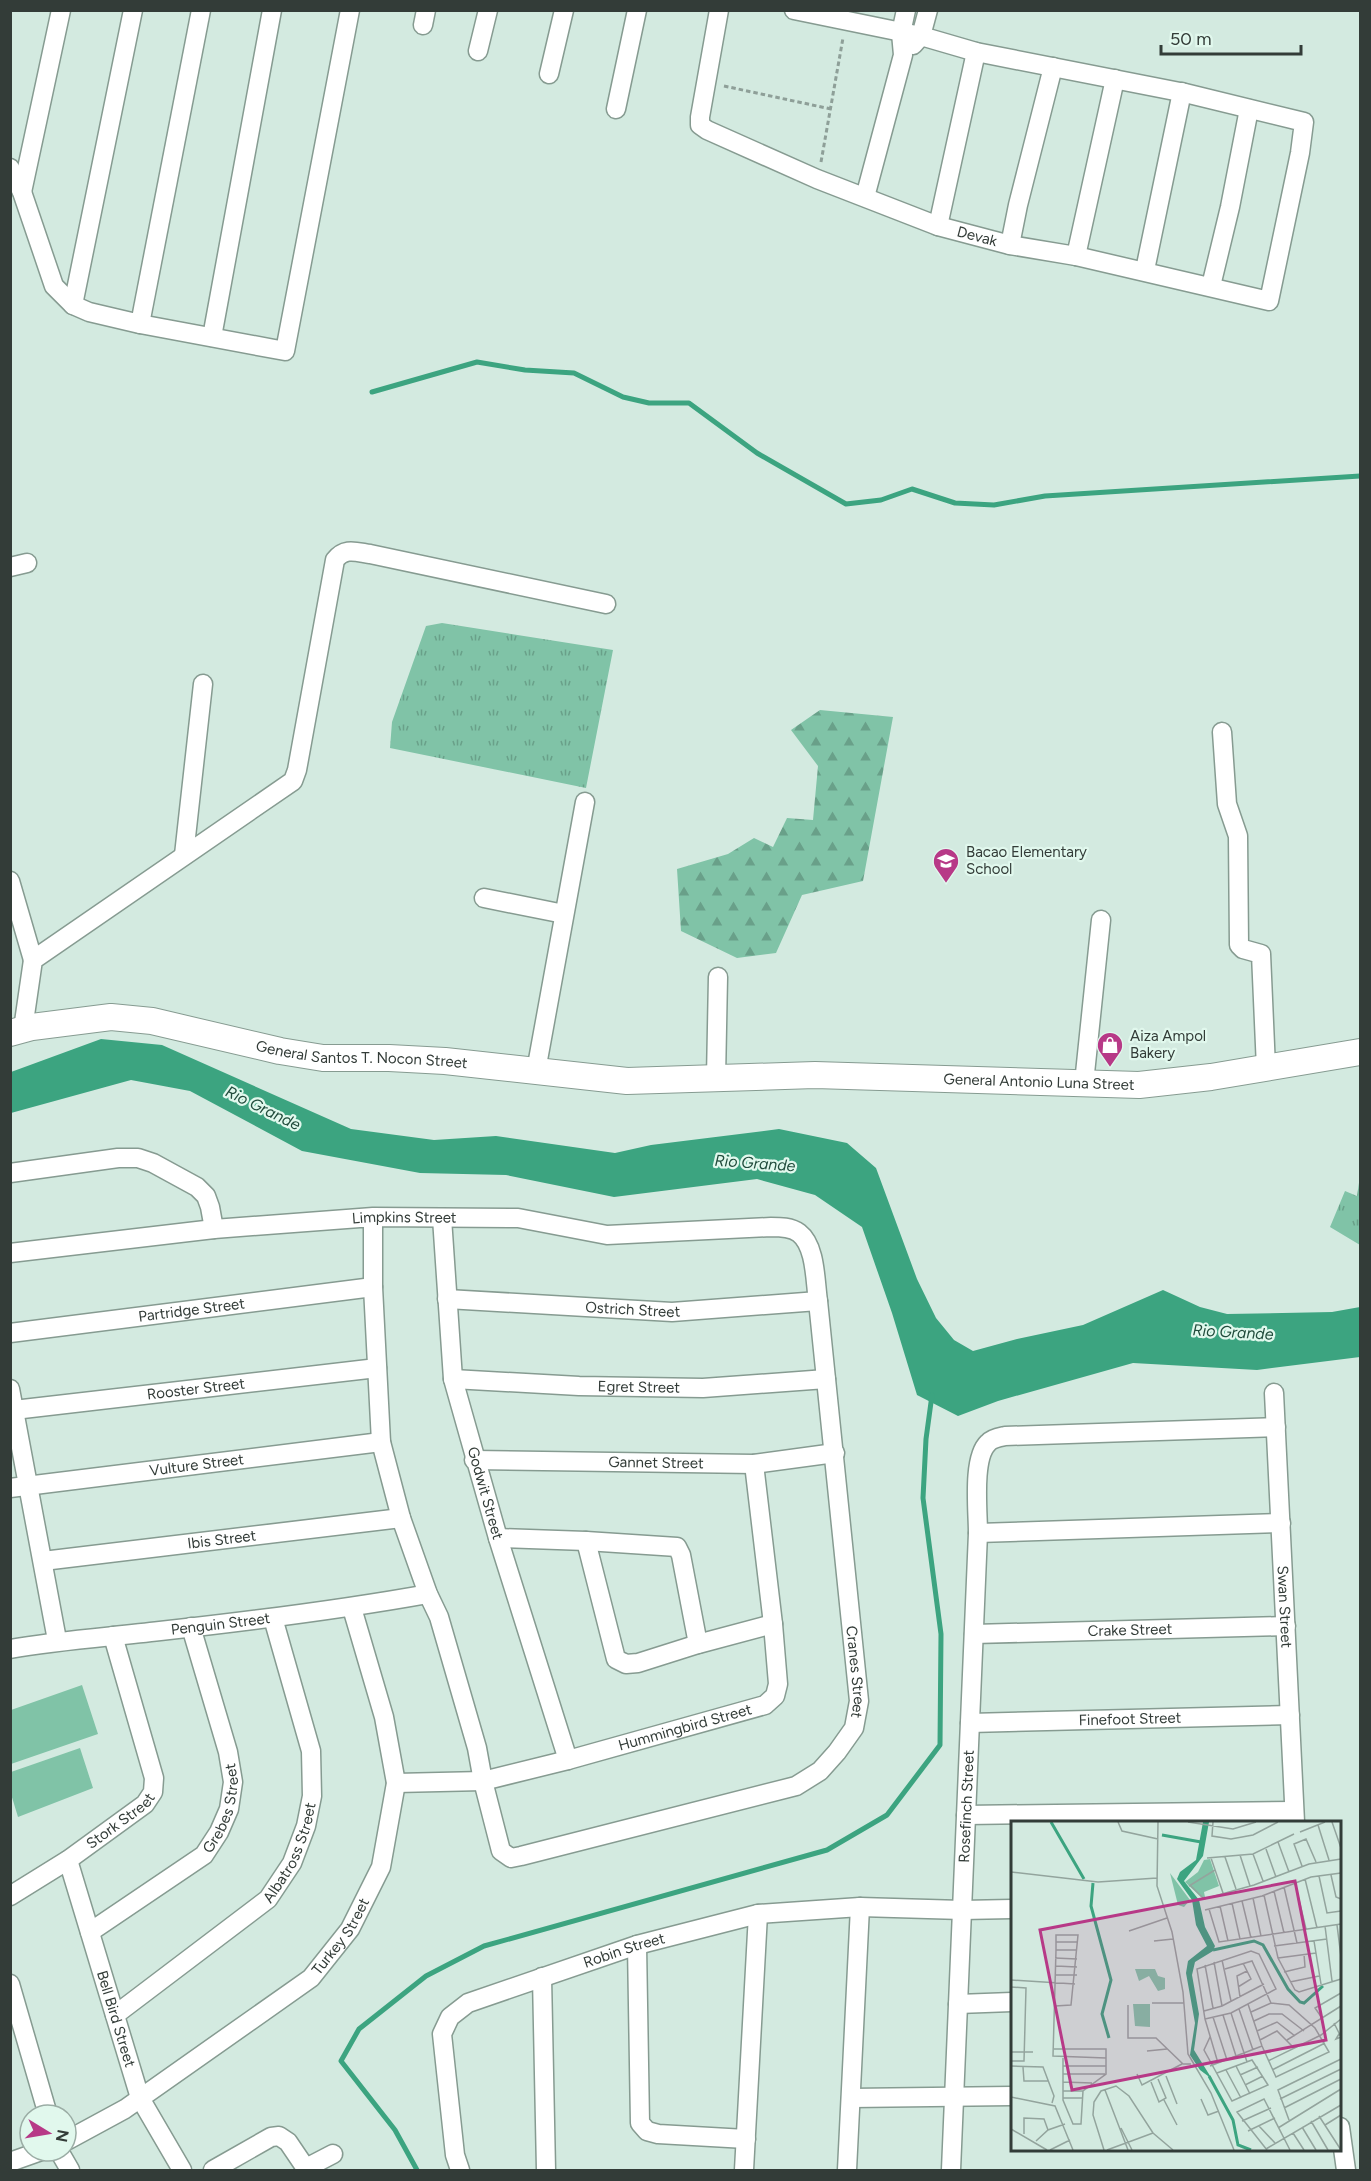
<svg xmlns="http://www.w3.org/2000/svg" width="1371" height="2181" viewBox="0 0 1371 2181" font-family="Figtree,sans-serif">
<style>
.grass{fill:url(#grass-tufts)}
.forest{fill:url(#forest-firs)}
.pitch{fill:#80c3a7}
.water{fill:#3ca480}
.lines{fill:none;stroke-linecap:round;stroke-linejoin:round}
.stream{stroke:#3ca480;stroke-width:5}
.minor-casing{stroke:#869b91;stroke-width:21}
.secondary-casing{stroke:#869b91;stroke-width:28}
.path{stroke:#8e9f98;stroke-width:3;stroke-dasharray:4.5 3;stroke-linecap:butt}
.minor{stroke:#fff;stroke-width:18}
.secondary{stroke:#fff;stroke-width:26}
.labels{text-anchor:middle;dominant-baseline:central;stroke-width:4.5;stroke-linejoin:round;paint-order:stroke}
.street-label{font-size:15px;fill:#333c38;stroke:#e1f8ed}
.poi-label{font-size:15px;fill:#333c38;stroke:#e1f8ed;text-anchor:start}
.water-label{font-size:16px;font-style:italic;fill:#214c3c;stroke:#e1f8ed}
.inset-river{fill:none;stroke:#3ca480;stroke-width:3}
.inset-road{fill:none;stroke:#93a49d;stroke-width:1.5}
.view{fill:#b73987;fill-opacity:0.15;stroke:#b73987;stroke-width:3}
.inset-edge{fill:none;stroke:#333c38;stroke-width:3}
</style>
<defs>
<pattern id="grass-tufts" width="24" height="20" patternUnits="userSpaceOnUse" patternTransform="scale(1.5)"><rect width="24" height="20" fill="#80c3a7"/><path d="M3 7l-1-3M5 7V3M7 7l1-3M15 17l-1-3M17 17v-4M19 17l1-3" fill="none" stroke="#69a089"/></pattern>
<pattern id="forest-firs" width="22" height="20" patternUnits="userSpaceOnUse" patternTransform="scale(1.5)"><rect width="22" height="20" fill="#80c3a7"/><path d="M5 1l3.5 6h-7zM16 11l3.5 6h-7z" fill="#69a089"/></pattern>
</defs>
<rect width="100%" height="100%" fill="#d3eae0"/>
<path class="grass" d="M442,623L613,650L586,788L390,748L392,722L426,626Z
M1360,1176V1245L1330,1227L1345,1191L1357,1196Z"/>
<path class="forest" d="M820,710L893,717L863,881L802,895L776,953L737,958L681,931L677,869L728,854L754,838L773,847L787,818L813,820L818,766L791,730Z"/>
<path class="pitch" d="M82,1685L98,1734L11,1764V1710Z
M80,1748L93,1788L18,1817L11,1794V1772Z"/>
<path class="water" d="M101,1039L162,1045L351,1129L434,1140L496,1136L615,1153L651,1145L779,1129L847,1143L876,1168L917,1279L936,1318L954,1340L973,1351L1017,1339L1083,1325L1163,1290L1200,1307L1227,1314L1332,1312L1360,1307V1357L1257,1370L1133,1363L998,1401L958,1416L917,1395L892,1313L862,1227L815,1195L757,1179L614,1197L506,1175L420,1173L302,1151L190,1091L131,1080L11,1113V1072Z"/>
<g class="lines">
<path class="stream" d="M372,392L477,362L525,370L574,373L623,397L649,403H689L757,453L846,504L881,500L912,489L955,503L994,505L1045,496L1360,476
M417,2170L395,2130L341,2061L359,2029L426,1976L484,1946L827,1850L887,1815L940,1745L941,1634L923,1498L926,1439L932,1395"/>
<g class="minor-casing">
<g id="minor">
<path id="s1" d="M719,10L700,117V125L707,130L817,179L938,226L1010,245L1076,256L1269,301L1300,153L1304,122L1185,93L976,52L921,36L794,10"/>
<path d="M423,25L426,10"/>
<path d="M913,45L921,36L928,10"/>
<path d="M478,51L488,10"/>
<path d="M549,74L564,10"/>
<path d="M616,109L637,10"/>
<path d="M10,168L22,192L54,286L73,305L89,312L140,324L285,351L350,10"/>
<path d="M22,192L61,10"/>
<path d="M865,197L903,55L901,33L906,10"/>
<path d="M938,226L976,52"/>
<path d="M1010,245L1018,205L1053,67"/>
<path d="M1076,256L1115,79"/>
<path d="M1145,270L1182,92"/>
<path d="M1211,286L1230,207L1249,109"/>
<path d="M73,305L133,10"/>
<path d="M140,324L201,10"/>
<path d="M212,337L272,10"/>
<path d="M10,567L27,563"/>
<path d="M1222,732L1227,804L1238,836L1239,945L1243,949L1261,954L1266,1068"/>
<path d="M184,855L203,684"/>
<path d="M10,881L33,960"/>
<path d="M484,898L564,914"/>
<path d="M23,1029L33,960L293,781L297,770L335,560C345,547 356,552 370,554L606,604"/>
<path d="M536,1071L585,802"/>
<path d="M716,1078L718,977"/>
<path d="M1084,1083L1101,920"/>
<path d="M10,1173L118,1158H138L153,1163L197,1187L206,1196L210,1207L214,1229"/>
<path id="s2" d="M442,1218L453,1379L498,1538L568,1760"/>
<path id="s3" d="M10,1253L214,1229L373,1217L518,1218L607,1235L771,1227C780,1227 791,1227 799,1233C816,1246 815,1281 818,1301L859,1701L854,1728L837,1752L820,1771L796,1786L521,1856L511,1858L501,1851L483,1781L477,1748L439,1617L428,1594L401,1518L381,1442L373,1287V1217"/>
<path id="s4" d="M447,1299L672,1312L818,1301"/>
<path id="s5" d="M10,1333L373,1287"/>
<path id="s6" d="M453,1379L579,1386L703,1388L826,1379"/>
<path d="M10,1389L57,1640"/>
<path id="s7" d="M1274,1393L1295,1822"/>
<path id="s8" d="M14,1410L377,1368"/>
<path id="s9" d="M474,1460L754,1464L835,1453"/>
<path id="s10" d="M10,1488L381,1442"/>
<path d="M978,1533L1281,1523"/>
<path d="M498,1538L586,1541L677,1547L681,1555L698,1644"/>
<path d="M586,1541L616,1659L626,1664L638,1663L698,1644L773,1624"/>
<path id="s11" d="M43,1561L401,1518"/>
<path id="s12" d="M974,1634L1286,1626"/>
<path id="s13" d="M10,1649C60,1640 110,1637 160,1631C250,1621 339,1610 428,1594"/>
<path id="s14" d="M970,1723L1290,1715"/>
<path id="s15" d="M396,1783L483,1781L568,1760L765,1705L775,1696L778,1684L773,1624L754,1464"/>
<path d="M966,1815L1294,1811"/>
<path id="s16" d="M68,1860L140,2098L182,2170"/>
<path id="s17" d="M10,1896L68,1860L145,1804L153,1792L154,1778L113,1636"/>
<path id="s18" d="M90,1932L204,1855L219,1832L229,1809L233,1782L228,1752L191,1627"/>
<path d="M637,1945L640,2123L647,2131L658,2134L746,2139"/>
<path d="M542,1977L546,2170"/>
<path d="M10,1984L48,2115"/>
<path d="M958,2004L1012,2002"/>
<path id="s19" d="M115,2015L268,1899L292,1863L306,1826L312,1796L311,1751L273,1618"/>
<path d="M851,2098L1012,2096"/>
<path d="M1340,2127L1346,2170"/>
<path id="s20" d="M66,2141L125,2109L311,1978L350,1929L381,1867L396,1783L384,1717L352,1608"/>
<path d="M59,2151L70,2170"/>
<path d="M10,2162L41,2151"/>
<path d="M306,2168L333,2154"/>
<path d="M213,2170L271,2137L279,2136L288,2142L307,2170"/>
<path id="s21" d="M460,2170L455,2155L442,2034L450,2017L468,2003L637,1945L758,1914L860,1907L962,1910L1012,1909"/>
<path d="M744,2170L758,1914"/>
<path d="M847,2170L860,1907"/>
<path id="s22" d="M951,2170L978,1533C978,1511 972,1458 988,1443C992,1438 1000,1437 1005,1436L1276,1427"/>
</g>
</g>
<g class="secondary-casing">
<g id="secondary">
<path id="s23" d="M10,1033L32,1027L111,1017L152,1021L280,1051L323,1058H389L445,1061L627,1081L815,1075L1139,1085L1211,1077L1360,1052"/>
</g>
</g>
<path class="path" d="M724,86L831,109
M821,162L843,38"/>
<use href="#minor" class="minor"/>
<use href="#secondary" class="secondary"/>
</g>
<defs>
<g id="school-pin" transform="scale(1.35)"><path d="M0 17L-7.5 6A9.5 9.5 0 1 1 7.5 6Z" fill="#b73987" stroke="#e1f8ed"/><path d="M0-5L7-2L0 1L-7-2ZM-4 1L0 2.5L4 1V4Q0 6-4 4Z" fill="#fff"/></g>
<g id="shop-pin" transform="scale(1.35)"><path d="M0 17L-7.5 6A9.5 9.5 0 1 1 7.5 6Z" fill="#b73987" stroke="#e1f8ed"/><path d="M-5-2.5h2.3a2.7 3.5 0 0 1 5.4 0H5L5.5 6h-11ZM-1.5-2.5h3a1.5 2.3 0 0 0-3 0Z" fill="#fff"/></g>
</defs>
<g fill-rule="evenodd">
<use href="#school-pin" x="946" y="861"/>
<use href="#shop-pin" x="1110" y="1045"/>
</g>
<g class="labels">
<g class="street-label">
<text stroke="none"><textPath href="#s1" startOffset="416">Devak</textPath></text>
<text stroke="none"><textPath href="#s23" startOffset="357">General Santos T. Nocon Street</textPath></text>
<text stroke="none"><textPath href="#s23" startOffset="1036">General Antonio Luna Street</textPath></text>
<text stroke="none"><textPath href="#s3" startOffset="396">Limpkins Street</textPath></text>
<text stroke="none"><textPath href="#s4" startOffset="186">Ostrich Street</textPath></text>
<text stroke="none"><textPath href="#s5" startOffset="183">Partridge Street</textPath></text>
<text stroke="none"><textPath href="#s6" startOffset="186">Egret Street</textPath></text>
<text stroke="none"><textPath href="#s8" startOffset="183">Rooster Street</textPath></text>
<text stroke="none"><textPath href="#s9" startOffset="182">Gannet Street</textPath></text>
<text stroke="none"><textPath href="#s10" startOffset="188">Vulture Street</textPath></text>
<text stroke="none"><textPath href="#s2" startOffset="280">Godwit Street</textPath></text>
<text stroke="none"><textPath href="#s11" startOffset="180">Ibis Street</textPath></text>
<text stroke="none"><textPath href="#s7" startOffset="214">Swan Street</textPath></text>
<text stroke="none"><textPath href="#s13" startOffset="212">Penguin Street</textPath></text>
<text stroke="none"><textPath href="#s12" startOffset="156">Crake Street</textPath></text>
<text stroke="none"><textPath href="#s3" startOffset="1239">Cranes Street</textPath></text>
<text stroke="none"><textPath href="#s14" startOffset="160">Finefoot Street</textPath></text>
<text stroke="none"><textPath href="#s15" startOffset="296">Hummingbird Street</textPath></text>
<text stroke="none"><textPath href="#s18" startOffset="189">Grebes Street</textPath></text>
<text stroke="none"><textPath href="#s22" startOffset="364">Rosefinch Street</textPath></text>
<text stroke="none"><textPath href="#s17" startOffset="134">Stork Street</textPath></text>
<text stroke="none"><textPath href="#s19" startOffset="244">Albatross Street</textPath></text>
<text stroke="none"><textPath href="#s20" startOffset="346">Turkey Street</textPath></text>
<text stroke="none"><textPath href="#s21" startOffset="344">Robin Street</textPath></text>
<text stroke="none"><textPath href="#s16" startOffset="166">Bell Bird Street</textPath></text>
</g>
<g class="poi-label">
<text x="966" y="852">Bacao Elementary<tspan x="966" dy="17">School</tspan></text>
<text x="1130" y="1036">Aiza Ampol<tspan x="1130" dy="17">Bakery</tspan></text>
</g>
<g class="water-label">
<text transform="translate(263 1108) rotate(26)">Rio Grande</text>
<text transform="translate(755 1163) rotate(4)">Rio Grande</text>
<text transform="translate(1233 1332) rotate(3)">Rio Grande</text>
</g>
</g>
<g transform="translate(1011 1821)">
<rect width="330" height="330" fill="#d3eae0"/>
<path d="M159,52L179,79L173,86L167,84ZM122,183H139V206L124,205Z" fill="#80c3a7"/>
<path d="M124,148H144L147,155L154,157V168L147,170L138,155L128,160Z" fill="#80c3a7"/>
<path d="M199,38L208,65L193,71L194,76H190L174,61L187,51L193,39Z" fill="#80c3a7"/>
<path d="M192,1H198L192,35L173,60L188,79L194,106L204,125L202,130L184,141L181,154L188,193L183,229L201,258L189,249L179,234L184,202L175,152L177,140L196,125L185,104L181,79L166,58L169,51L185,39Z" fill="#3ca480"/>
<path class="inset-river" d="M40,1L73,58M151,14L190,21M82,62L80,85L100,159L91,193L98,217M202,129L243,120L252,124L277,168L289,181L293,182L312,165M198,255L222,299L227,324L240,329"/>
<path class="inset-road" d="M107,1L111,10L147,18M147,1L146,65L161,111L172,171L177,233L200,272L223,329M177,1L222,8L245,1M202,1L201,15L220,18L242,14L267,1M321,1L330,27M307,4L318,39M289,11L314,1M267,21L278,51M255,28L265,56M242,33L252,60M229,34L239,65M214,36L225,68M196,37L242,33L283,13M200,37L212,72M291,45L283,23L295,18L305,41M0,51L87,61L146,57M320,54L325,76L330,78M308,55L316,92L330,90M294,58L306,107M284,62L295,108M179,64L193,78L243,64L298,43L330,38M178,65L204,49M273,66L286,122M263,70L273,112M253,74L267,137L284,169L288,171L330,158M242,77L250,115M231,80L240,117M221,82L229,118M209,85L217,120M198,88L208,121L330,103M194,89L251,75L300,56L330,52M326,104L330,136M314,105L321,160M118,110L156,97M143,120L162,118M303,120L310,163M45,121H66M263,125L316,118M45,129H66M44,137L66,138M267,137L305,132M211,139L220,180M203,141L211,185M194,144L202,187M45,145L66,146M214,148L241,140L260,182M273,151L294,146L293,133M45,154H66M0,159L64,163M279,161L308,155M0,166L15,167L13,240H0M227,166L240,158L232,142M229,176L226,155L236,150M141,182H173M237,183L251,225L265,256L318,231L304,207L278,184L260,182L240,191M117,184V217H145L172,243H180M44,185L60,184L67,114H45V129L42,235L95,237M228,188L242,229M193,190L211,185L253,163M220,192L236,241M212,194L225,235M202,196L216,239M311,197L304,187L330,172M194,198L220,192L265,168L248,133L240,130L186,148L194,198L207,242M243,200L258,193H271L293,210M323,202L330,216L325,218L328,213M246,210L266,201L284,215M199,216L193,229L221,280L257,264L241,239L206,252M249,219L266,210L283,227M276,219L330,185M43,228H95V253L72,270L70,303H62L52,279V237M136,230L156,228M0,231H22M257,240L310,214L330,198M0,245L32,246L43,275L41,282M52,245H95M199,245L251,225M225,245L239,273M12,246L13,260H37M215,249L230,277M261,249L314,222M52,253H94M126,253L131,264L171,243M229,254L247,246M155,255L166,283M52,261L81,262M140,261L148,281L155,277L147,258M234,264L252,255M94,269L117,329M52,270H72M0,276L44,285L62,329M52,277H72M190,278L197,294L208,290M269,278L330,248M153,279L166,304M273,287L330,258M308,295L330,329M278,299L267,269L330,238M231,300L260,287M300,300L317,329M314,304L330,294M248,305L264,322M291,306L305,329M110,307L121,329M267,307L330,268M0,308L36,329M237,310L264,297M282,312L293,329M13,313V297L33,298L37,309M25,320L37,309L54,303M255,328L330,284M39,329L59,319M93,329L82,294L83,281L90,270L105,265L118,275L142,312L162,329M96,329L142,312M256,329L226,291L253,278L279,329"/>
<path class="view" d="M284,60L315,219L61,269L29,109Z"/>
<rect width="330" height="330" class="inset-edge"/>
</g>
<rect width="1371" height="2181" fill="none" stroke="#333c38" stroke-width="24"/>
<g transform="translate(48 2133) rotate(101)"><circle r="28" fill="#e1f8ed" stroke="#9bada5" stroke-width="1.5"/>
<path d="M0-4.5L10 22L0 15L-10 22Z" fill="#b73987"/>
<text y="-9" font-size="16" font-weight="bold" text-anchor="middle" fill="#333c38">N</text>
</g>
<path d="M1161 45v9h140v-9" fill="none" stroke="#333c38" stroke-width="3"/>
<text x="1170" y="45" font-size="18" fill="#333c38" stroke="#e1f8ed" stroke-width="4.5" paint-order="stroke">50 m</text>
</svg>
